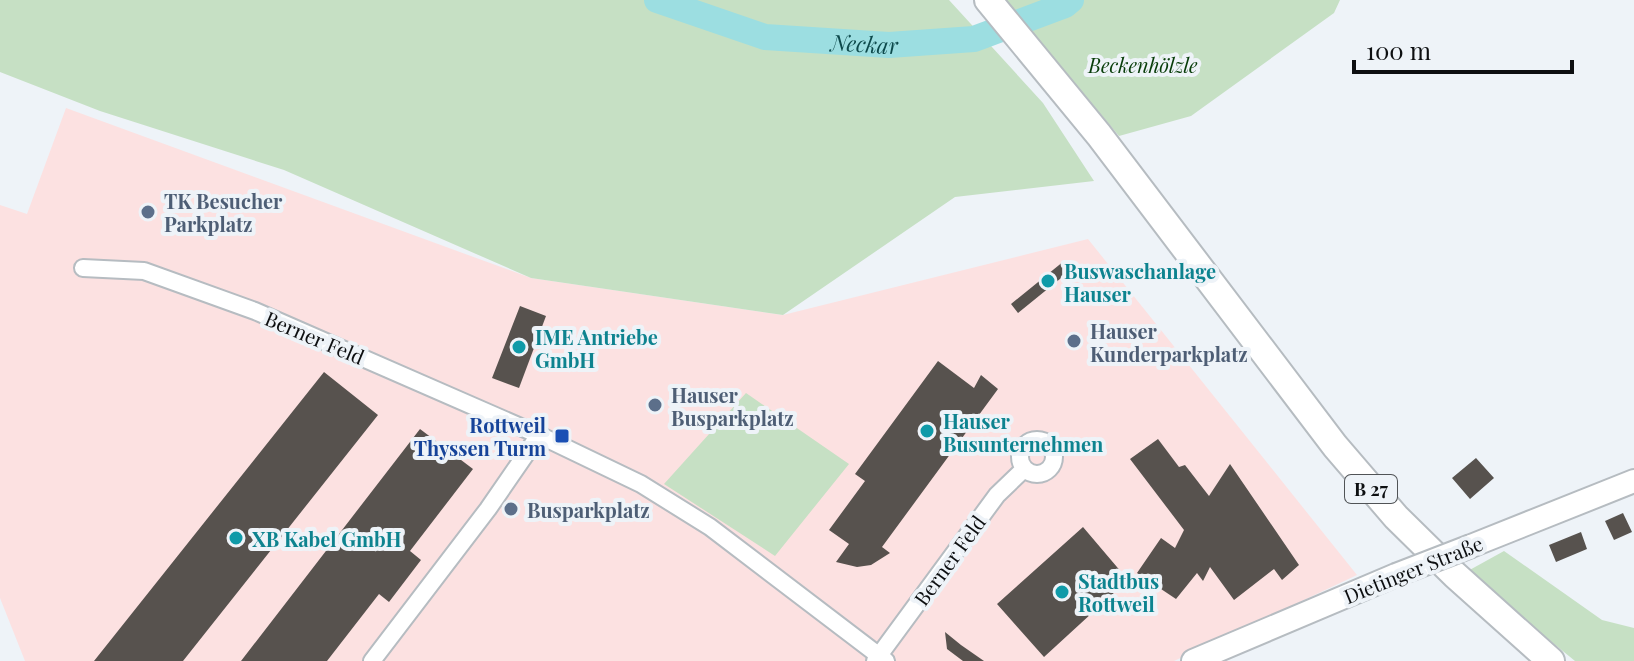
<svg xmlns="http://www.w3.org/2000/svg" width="1634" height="661" viewBox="0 0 1634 661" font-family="'Playfair Display',serif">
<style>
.industrial{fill:#fce1e1}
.green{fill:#c6e0c4}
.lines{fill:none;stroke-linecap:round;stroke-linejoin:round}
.river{stroke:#9cdee1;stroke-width:26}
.building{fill:#57524e}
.street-casing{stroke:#b6bcc1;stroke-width:20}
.secondary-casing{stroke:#b6bcc1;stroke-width:26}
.primary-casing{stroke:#b6bcc1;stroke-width:30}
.street{stroke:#fff;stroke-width:16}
.secondary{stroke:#fff;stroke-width:22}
.primary{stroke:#fff;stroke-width:26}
.secondary-bridge-casing{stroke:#b6bcc1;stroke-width:26;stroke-linecap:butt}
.secondary-bridge{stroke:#fff;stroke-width:22}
.service-dot{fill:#5c6f8a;stroke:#eef3f8;stroke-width:3}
.culture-dot{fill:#0f9aa8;stroke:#eef3f8;stroke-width:3}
.transit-dot{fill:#1a4fb4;stroke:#eef3f8;stroke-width:3}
.labels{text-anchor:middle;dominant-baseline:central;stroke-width:8;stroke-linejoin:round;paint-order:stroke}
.shield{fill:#eef3f8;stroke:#505356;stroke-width:2}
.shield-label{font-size:18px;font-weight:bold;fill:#0d0f11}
.park-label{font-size:20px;font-style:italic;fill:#073c08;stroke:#eef3f8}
.service-label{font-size:20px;font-weight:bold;fill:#4e5e75;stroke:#eef3f8;text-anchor:start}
.culture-label{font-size:20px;font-weight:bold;fill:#0d838f;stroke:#eef3f8;text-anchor:start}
.street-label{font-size:20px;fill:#0d0f11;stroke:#eef3f8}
.transit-label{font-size:20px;font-weight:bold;fill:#164399;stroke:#eef3f8;text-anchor:end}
.water-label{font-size:22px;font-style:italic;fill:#0d494b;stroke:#eef3f8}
</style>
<rect width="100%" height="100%" fill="#eef3f8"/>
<path class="industrial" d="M66,108L531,278L783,315L1088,239L1357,575L1174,661H25L0,598V205L27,214Z"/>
<path class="green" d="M0,0H949L1043,103L1094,181L955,197L783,315L531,278L284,170L100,111L0,72Z
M1005,0H1340L1334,13L1191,116L1119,136Z
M746,393L849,464L775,556L664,484Z
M1504,551L1602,620L1634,628V661H1575L1466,572Z"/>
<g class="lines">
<path class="river" id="s1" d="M657,0L765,37L889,45L974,39L1065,5L1071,0"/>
</g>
<path class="building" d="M1064,261L1071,270L1018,313L1011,304Z
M520,306L546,316L519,388L492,378Z
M938,361L974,388L981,375L998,389L882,547L890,553L871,565L857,567L836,562L849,544L829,530L865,481L855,474Z
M324,372L378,415L183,661H94Z
M420,429L473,469L410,551L421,560L389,602L379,594L327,661H241Z
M1158,439L1179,467L1185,465L1209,496L1230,464L1299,565L1282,580L1274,569L1234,600L1210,567L1203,581L1197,573L1176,599L1137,573L1161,538L1175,548L1184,530L1130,459Z
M1476,458L1494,478L1470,499L1452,478Z
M1623,513L1632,532L1614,540L1605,521Z
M1083,527L1128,580L1044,657L997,604Z
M1581,532L1587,549L1556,562L1549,545Z
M945,632L961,645L984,661H963L947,649Z"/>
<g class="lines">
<g class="street-casing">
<path id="street" d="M83,268L144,271L255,311L539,435L641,484L710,527L886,661
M1020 457a17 17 0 1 1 34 0a17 17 0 1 1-34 0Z
M372,661L488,509L539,435
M875,661L997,495L1024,469"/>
</g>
<g class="secondary-casing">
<path id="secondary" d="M1471,546L1634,481
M1193,661L1396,575"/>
</g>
<g class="primary-casing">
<path id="primary" d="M988,0L1099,135L1335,446L1396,517L1455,575L1551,661"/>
</g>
<use href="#street" class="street"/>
<use href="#secondary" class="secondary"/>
<use href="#primary" class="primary"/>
<g class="secondary-bridge-casing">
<path id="secondary-bridge" d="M1396,575L1471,546"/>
</g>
<use href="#secondary-bridge" class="secondary-bridge"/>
</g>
<g class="service-dot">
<circle cx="148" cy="212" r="8"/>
<circle cx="1074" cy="341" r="8"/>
<circle cx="655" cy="405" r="8"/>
<circle cx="511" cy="509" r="8"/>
</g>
<g class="culture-dot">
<circle cx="1048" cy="281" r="8"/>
<circle cx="519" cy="347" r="8"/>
<circle cx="927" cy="431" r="8"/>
<circle cx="236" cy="538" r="8"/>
<circle cx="1062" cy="592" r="8"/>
</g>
<rect class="transit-dot" x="554" y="428" width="16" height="16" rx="4"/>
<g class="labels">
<rect class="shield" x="1345" y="475" width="52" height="28" rx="6"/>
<g class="shield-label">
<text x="1371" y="489">B 27</text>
</g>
<g class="park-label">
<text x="1143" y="64">Beckenhölzle</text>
</g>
<g class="service-label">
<text x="164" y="200">TK Besucher<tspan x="164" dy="23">Parkplatz</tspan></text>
<text x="1090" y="330">Hauser<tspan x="1090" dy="23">Kunderparkplatz</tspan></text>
<text x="671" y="394">Hauser<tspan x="671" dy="23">Busparkplatz</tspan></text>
<text x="527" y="509">Busparkplatz</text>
</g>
<g class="culture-label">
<text x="1064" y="270">Buswaschanlage<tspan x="1064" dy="23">Hauser</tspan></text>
<text x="535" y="336">IME Antriebe<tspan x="535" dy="23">GmbH</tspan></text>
<text x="943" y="420">Hauser<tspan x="943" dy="23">Busunternehmen</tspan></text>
<text x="252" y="538">XB Kabel GmbH</text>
<text x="1078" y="580">Stadtbus<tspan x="1078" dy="23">Rottweil</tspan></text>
</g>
<g class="street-label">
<text transform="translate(315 337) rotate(23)">Berner Feld</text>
<text transform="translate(949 560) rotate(-54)">Berner Feld</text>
<text transform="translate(1413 569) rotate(-22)">Dietinger Straße</text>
</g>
<g class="transit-label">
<text x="546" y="424">Rottweil<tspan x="546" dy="23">Thyssen Turm</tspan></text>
</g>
<g class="water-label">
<text stroke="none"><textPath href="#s1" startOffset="214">Neckar</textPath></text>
</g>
</g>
<path d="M1354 60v12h218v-12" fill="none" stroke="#0d0f11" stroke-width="4"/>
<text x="1366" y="60" font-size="24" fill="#0d0f11" stroke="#eef3f8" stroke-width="6" paint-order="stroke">100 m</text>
</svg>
